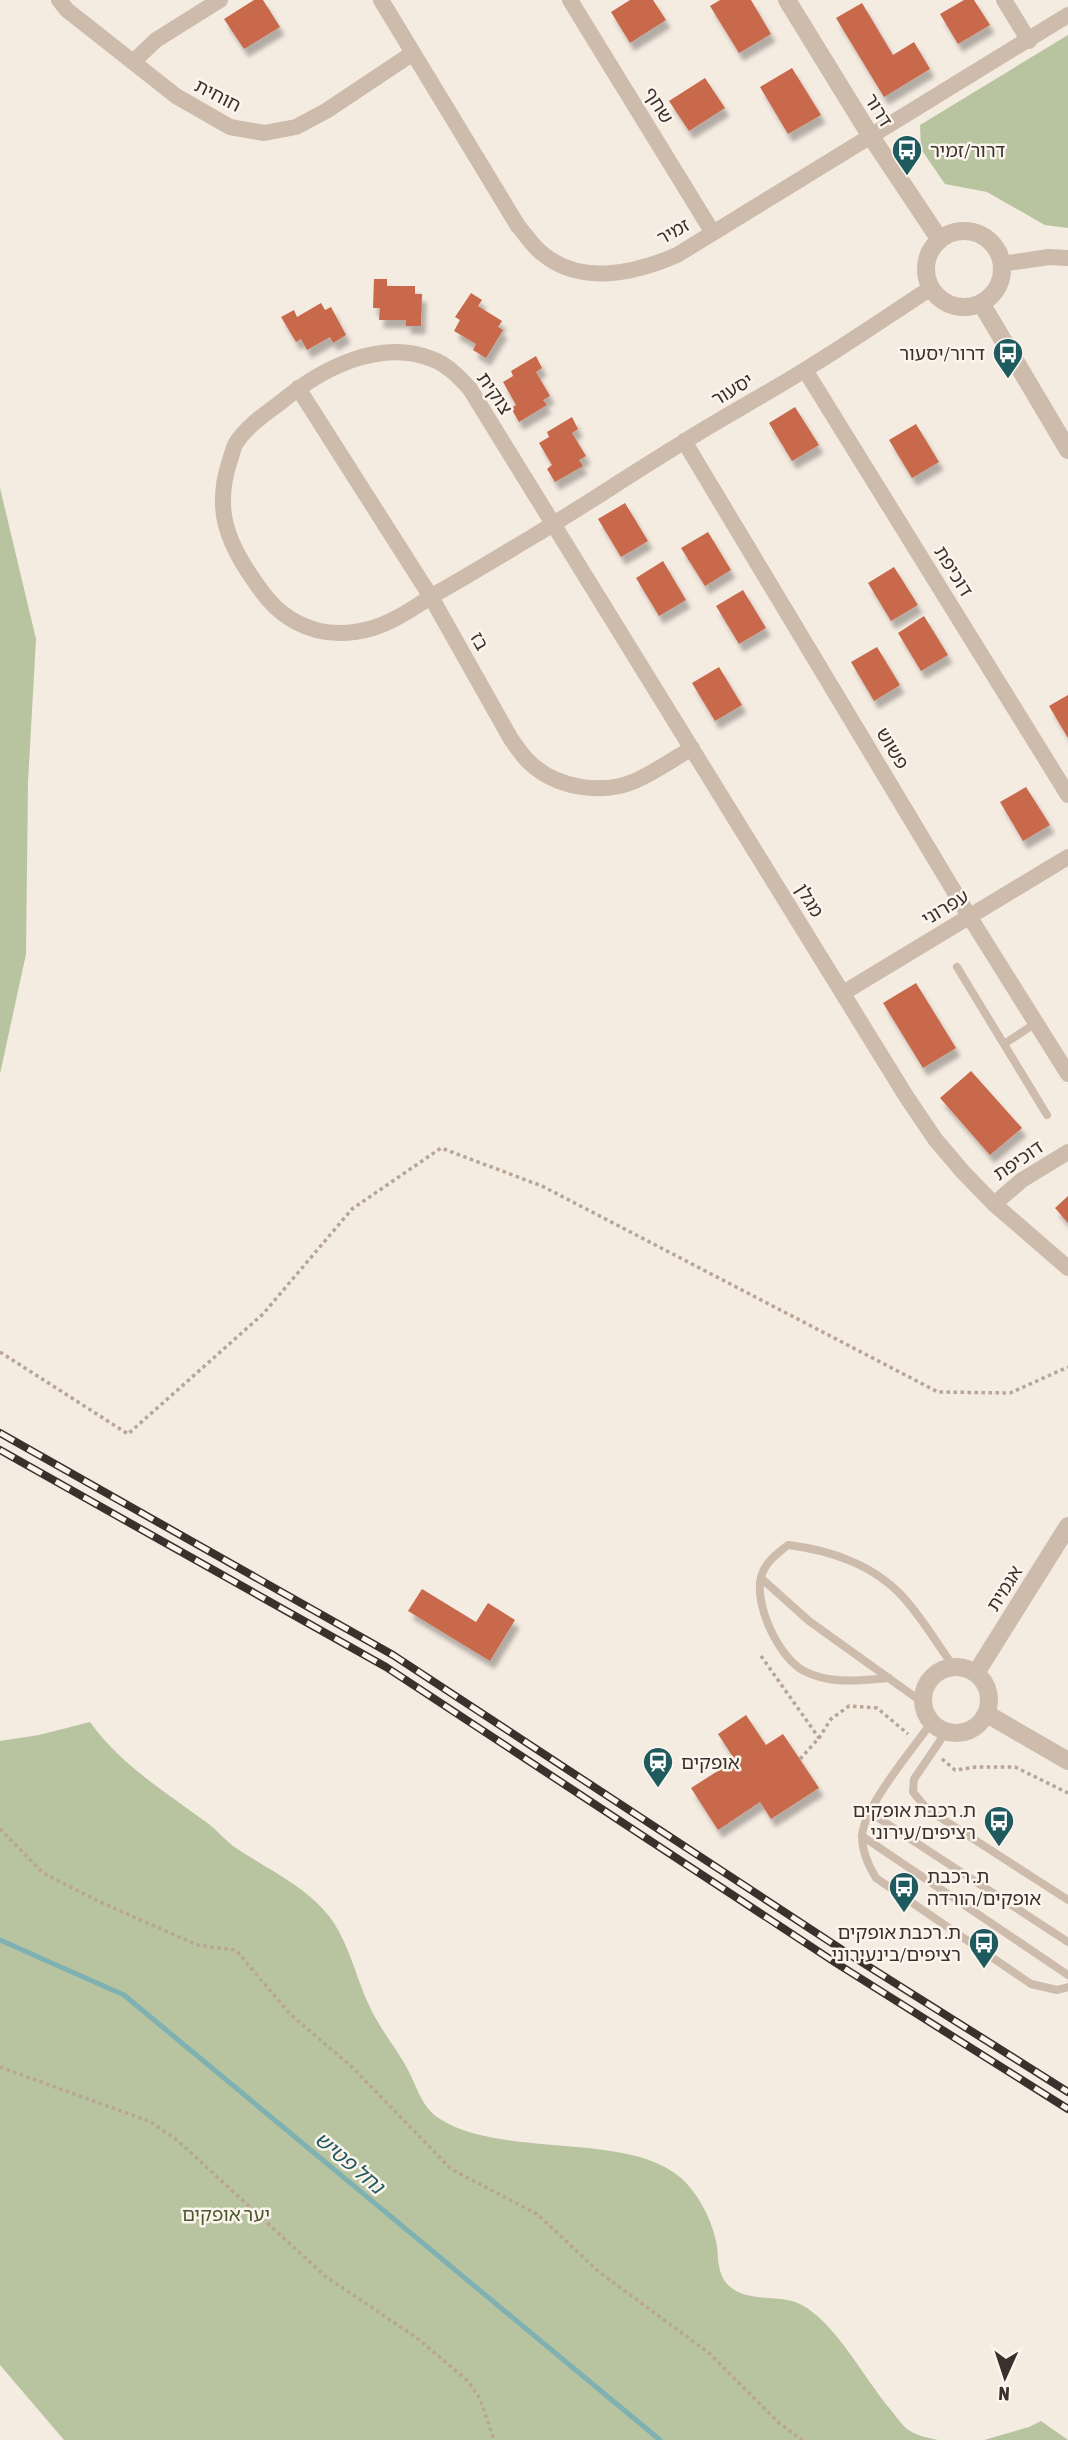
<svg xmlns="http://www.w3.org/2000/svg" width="1068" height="2440" viewBox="0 0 1068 2440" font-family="'Asap Condensed','Noto Sans Hebrew',sans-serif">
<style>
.green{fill:#b8c4a0}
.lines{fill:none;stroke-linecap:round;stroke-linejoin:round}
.stream{stroke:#7fb0b2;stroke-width:5}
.building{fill:#c8694b;filter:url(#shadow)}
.path{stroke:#b9a596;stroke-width:3.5;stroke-dasharray:3.5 3.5;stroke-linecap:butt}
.service{stroke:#cdbbac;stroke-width:8}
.minor{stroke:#cdbbac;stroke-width:16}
.tertiary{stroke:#cdbbac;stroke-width:18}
.rail-casing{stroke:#3b302b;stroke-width:8}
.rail{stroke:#fbf5ee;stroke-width:5;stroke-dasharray:16;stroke-linecap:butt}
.labels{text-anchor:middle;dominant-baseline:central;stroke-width:5;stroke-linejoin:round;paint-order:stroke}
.street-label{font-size:19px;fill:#3b302b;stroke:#fbf5ee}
.poi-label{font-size:19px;fill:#3b302b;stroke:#fbf5ee;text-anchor:start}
.park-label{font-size:19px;fill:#4a5a2e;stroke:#fbf5ee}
.water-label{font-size:21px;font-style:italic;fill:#1f5a5e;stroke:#fbf5ee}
</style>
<defs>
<filter id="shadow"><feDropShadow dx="4.5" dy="8" stdDeviation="2" flood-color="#0004"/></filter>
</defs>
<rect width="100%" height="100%" fill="#f4ebe1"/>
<path class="green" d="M1068,35V228L1045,225L987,192L945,184L921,149L920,125Z
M0,488L36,639L28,782L26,954L0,1074Z
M90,1722C120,1764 165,1792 206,1822C216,1829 224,1839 233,1846C265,1868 305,1885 329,1916C349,1943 355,1974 368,2003C378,2027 396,2047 408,2070C417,2087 422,2108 440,2119C503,2159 628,2131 681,2178C699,2194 713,2222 717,2246C718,2257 718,2270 724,2280C742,2306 779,2292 802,2305C837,2325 864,2378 890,2409C896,2416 902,2426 910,2431C918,2436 929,2438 938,2440H64L0,2365V1741L39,1735Z
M1041,2421L1068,2440H984L1029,2427Z"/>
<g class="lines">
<path class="stream" d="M0,1940L124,1995L660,2440"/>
</g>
<path class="building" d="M254,0H263L280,27L244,49L224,19Z
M630,0H653L666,20L630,43L611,12Z
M720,0H751L771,34L739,53L710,6Z
M964,0H974L990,25L958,44L940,14Z
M862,3L893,55L914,42L930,69L884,97L836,18Z
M792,68L821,115L788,134L760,87Z
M705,78L725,108L689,131L669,101Z
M374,279H387V286H415V294H422L421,326H406V320H379L380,308H373Z
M471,293L482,300L478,306L502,321L498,327L503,330L486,358L473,350L476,344L454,331L460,320L455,317Z
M321,303L325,310L331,307L346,335L333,343L330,337L307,350L301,339L296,342L281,317L294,310L297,317Z
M536,356L542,368L536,372L550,396L543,400L547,405L519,422L511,408L516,405L503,382L513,376L511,371Z
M795,407L819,445L792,461L769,423Z
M572,417L578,429L572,433L586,456L579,460L583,466L555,482L547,469L552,465L539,443L549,437L547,432Z
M916,424L939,462L912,478L889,440Z
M625,503L648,541L621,557L598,519Z
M708,532L731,570L705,586L681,548Z
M663,561L686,600L659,616L636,578Z
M894,567L918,605L891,621L868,583Z
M743,590L766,628L739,644L716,606Z
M924,616L948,655L921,671L898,633Z
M877,647L900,685L874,701L851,662Z
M719,667L742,705L715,721L692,683Z
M1068,695V738L1049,706Z
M1026,787L1050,825L1023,841L1000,802Z
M916,983L956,1048L923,1068L883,1003Z
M971,1071L1022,1128L990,1155L940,1098Z
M1068,1196V1223L1055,1208Z
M422,1589L476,1622L488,1603L515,1620L490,1661L408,1611Z
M746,1715L766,1745L783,1734L819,1788L771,1819L760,1802L718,1830L691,1788L735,1760L718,1734Z"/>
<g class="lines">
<path class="path" d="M0,1352L128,1434L263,1314L352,1209L441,1148L542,1186L938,1392L1010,1393L1068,1367
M761,1656L819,1738
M800,1759L819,1738L831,1719L849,1706L877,1708L908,1734
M942,1759L955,1770L976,1767H1015L1068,1793
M0,1829L43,1873L98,1901L197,1945L236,1950L289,2013L352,2067L451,2169L537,2214L599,2272L709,2353L779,2423L802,2440
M0,2067L151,2122L178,2141L325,2276L417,2338L468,2381L480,2399L494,2440"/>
<path class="service" d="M957,967L1047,1115
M1004,1044L1036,1023
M761,1578L809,1621L922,1702
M889,1678C860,1680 831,1685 804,1671C779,1658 754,1605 761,1577C765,1562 777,1554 788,1545C830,1550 874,1565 903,1597C923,1619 937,1644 954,1667
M931,1723C913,1749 864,1806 862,1836C862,1852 868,1865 876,1878L1031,1984L1057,1990L1068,1987
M946,1732L914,1779L913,1792L927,1809L1068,1900
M869,1812L1068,1942
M862,1836L1068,1975"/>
<path class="minor" d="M59,0L67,10L176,96L230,127L264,133L296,127L326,111L413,53
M381,0L518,226C526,235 533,247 543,254C581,286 636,273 677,255L1068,15
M570,0L713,233
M1004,0L1029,41
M134,61L156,40L220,0
M1001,264L1049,257L1068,258
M931,288C888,316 846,345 803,371C763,396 721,418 682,443C631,474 582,507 532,537C500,556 469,575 437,593C416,606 396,621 373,628C346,636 320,635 296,622C272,609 261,591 247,570C223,533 216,502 230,460C232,455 233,448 236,443C247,426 265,414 281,402C321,369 379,338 432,359C448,365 459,377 470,389C615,625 762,860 906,1096L935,1139L963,1172L994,1204L1068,1268
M805,370L1068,795
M298,388L431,597L511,739C516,746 521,754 528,761C554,787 600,796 635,781C655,772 674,759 692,748
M684,441L969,916L1068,1074
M843,993L1068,857
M994,1204L1022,1180L1068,1152"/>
<path class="tertiary" d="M787,0L870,135L940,240
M926 269a38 38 0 1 1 76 0a38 38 0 1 1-76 0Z
M981,303L1068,450
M923 1700a33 33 0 1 1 66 0a33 33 0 1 1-66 0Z
M976,1673L1068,1526
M987,1714L1068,1761"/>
<g class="rail-casing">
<path id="rail" d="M0,1433L393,1655L844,1951L1068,2092
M0,1450L386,1667L836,1963L1068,2109"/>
</g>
<use href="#rail" class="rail"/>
</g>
<defs>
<g id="bus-pin" transform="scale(1.575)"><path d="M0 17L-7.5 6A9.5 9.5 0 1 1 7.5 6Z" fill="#1f5a5e" stroke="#fbf5ee"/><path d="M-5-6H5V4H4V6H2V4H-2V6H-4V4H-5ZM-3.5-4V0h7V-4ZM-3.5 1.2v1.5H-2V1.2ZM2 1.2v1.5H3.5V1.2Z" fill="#fff"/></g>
<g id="station-pin" transform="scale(1.575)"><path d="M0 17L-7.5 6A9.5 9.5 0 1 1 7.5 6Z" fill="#1f5a5e" stroke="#fbf5ee"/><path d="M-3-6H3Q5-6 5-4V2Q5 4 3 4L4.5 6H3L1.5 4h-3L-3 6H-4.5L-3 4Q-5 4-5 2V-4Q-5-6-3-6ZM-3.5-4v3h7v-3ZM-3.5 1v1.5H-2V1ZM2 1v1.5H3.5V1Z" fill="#fff"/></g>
</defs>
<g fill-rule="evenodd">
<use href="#bus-pin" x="907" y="150"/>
<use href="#bus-pin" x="1008" y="353"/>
<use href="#station-pin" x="658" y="1762"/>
<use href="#bus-pin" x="999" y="1821"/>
<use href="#bus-pin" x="904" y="1887"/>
<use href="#bus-pin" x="984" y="1943"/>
</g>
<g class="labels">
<g class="street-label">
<text transform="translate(218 95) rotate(27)">חוחית</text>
<text transform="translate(659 105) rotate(58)">שחף</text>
<text transform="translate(879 110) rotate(58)">דרור</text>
<text transform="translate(673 231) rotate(-29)">זמיר</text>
<text transform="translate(732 389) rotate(-31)">יסעור</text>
<text transform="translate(495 393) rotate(55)">צוקית</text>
<text transform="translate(954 571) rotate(58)">דוכיפת</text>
<text transform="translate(480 641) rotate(60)">בז</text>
<text transform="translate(893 748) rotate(59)">פשוש</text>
<text transform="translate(810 900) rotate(58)">מגלן</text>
<text transform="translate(945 907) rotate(-31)">עפרוני</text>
<text transform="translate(1018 1160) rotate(-34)">דוכיפת</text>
<text transform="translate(1004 1588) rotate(-58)">אגמית</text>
</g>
<g class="poi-label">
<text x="930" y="150">דרור/זמיר</text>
<text x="985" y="353" text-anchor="end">דרור/יסעור</text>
<text x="681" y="1762">אופקים</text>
<text x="976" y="1810" text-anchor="end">ת. רכבת אופקים<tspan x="976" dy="22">רציפים/עירוני</tspan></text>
<text x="927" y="1876">ת. רכבת<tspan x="927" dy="22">אופקים/הורדה</tspan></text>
<text x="961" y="1932" text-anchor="end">ת. רכבת אופקים<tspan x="961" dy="22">רציפים/בינעירוני</tspan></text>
</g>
<g class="park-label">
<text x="226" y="2214">יער אופקים</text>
</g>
<g class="water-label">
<text transform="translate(350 2162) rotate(40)">נחל פטיש</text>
</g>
</g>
<g transform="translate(1005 2377) rotate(183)" stroke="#fbf5ee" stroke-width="5" paint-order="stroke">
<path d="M0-5L12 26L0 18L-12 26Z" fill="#3b302b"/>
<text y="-10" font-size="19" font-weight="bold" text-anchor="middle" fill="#3b302b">N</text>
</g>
</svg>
